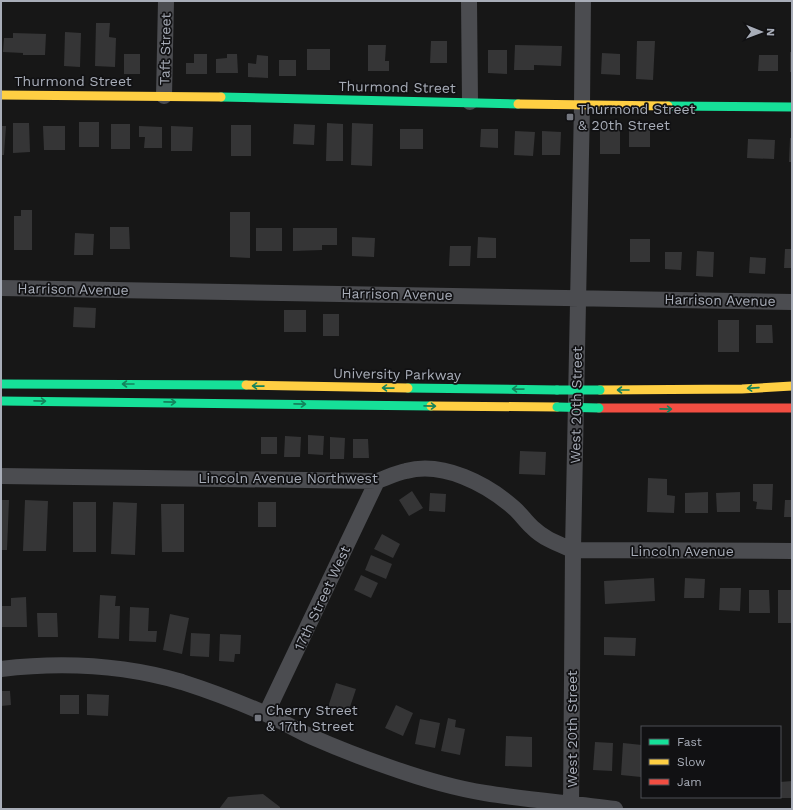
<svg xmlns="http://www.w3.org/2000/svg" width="793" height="810" viewBox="0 0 793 810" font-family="'Work Sans',sans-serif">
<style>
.building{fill:#353536}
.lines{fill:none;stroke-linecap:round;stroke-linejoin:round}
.street{stroke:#4b4c50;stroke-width:16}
.fast{stroke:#16e098;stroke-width:9}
.slow{stroke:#ffcf43;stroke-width:9}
.jam{stroke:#f24e42;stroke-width:9}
.fast-bridge{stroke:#16e098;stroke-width:9}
.oneway{stroke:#14835c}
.poi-dot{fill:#757880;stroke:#111113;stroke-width:1.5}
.labels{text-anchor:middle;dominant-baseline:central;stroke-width:3.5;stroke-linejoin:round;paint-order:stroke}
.street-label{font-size:14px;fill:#a8adb8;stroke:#111113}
.poi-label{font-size:14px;fill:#a8adb8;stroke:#111113;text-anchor:start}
</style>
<rect width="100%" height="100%" fill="#171717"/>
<path class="building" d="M96,23H110L109,37L116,38L115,67L95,66Z
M65,32L81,33L80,67L64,66Z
M13,33L46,34L45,55H23V53L3,52L4,38H13Z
M431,41H447V63H430Z
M637,41H655L653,80L636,79Z
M368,45H386L385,61H389V71H368Z
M515,45L562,46L561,66L534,65V70H514Z
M307,49H330V70H307Z
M488,50H507V74L488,73Z
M790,52H792V72H790Z
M602,53L620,54V75L601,74Z
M124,54H140V74H124Z
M194,54H207V74H186V63H194Z
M227,54H237L238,73H216V59L227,58Z
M257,55L268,56V78L248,77V63L256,64Z
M759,55H778V71H758Z
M279,60H296V76H279Z
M79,122H99V147H79Z
M13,123H29L30,152L13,153Z
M327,123L343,124V161H326Z
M352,123L373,124L372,166L351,165Z
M600,123H620V154H600Z
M111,124H130V149H111Z
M294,124L315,125L314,145L293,144Z
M629,124H650V147H629Z
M231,125H251V156H231Z
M1,126H6L4,155H1Z
M43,126H65V150H44Z
M139,126L162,127V148H144L145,137H139Z
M171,126L193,127L192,151H171Z
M400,129H423V149H400Z
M481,129H498V148L480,147Z
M515,131L535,132L533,156L514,155Z
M542,131L561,132L560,155H542Z
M790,138H792V162H789Z
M748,139L775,140L774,159L747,158Z
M21,210H32V250H14V216H21Z
M230,212H250V258L230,257Z
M110,227H129L130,249H110Z
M256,228H282V251H256Z
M293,228H337V245H322V250L293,251Z
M75,233L94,234L93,255H74Z
M352,237L375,238L374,257L352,256Z
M478,237L496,238V258H477Z
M630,239H650V262H630Z
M450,246H471L470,266H449Z
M785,249H792V268H784Z
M697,251L714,252L713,277L696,276Z
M665,252H682L681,270L665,269Z
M750,257L766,258L765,274L749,273Z
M74,307L96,308L95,328L73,327Z
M284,310H306V332H284Z
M323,314H339V336H323Z
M718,320H739V352H718Z
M756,325H772L773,343H756Z
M308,435L324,436L323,455L308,454Z
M285,436L301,437L300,457H284Z
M261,437H277V454H261Z
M330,437L345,438L344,459H330Z
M353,439H368L369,458H353Z
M520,451L546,452L545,475L519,474Z
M648,478L667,479V495L675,496L674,513L647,512Z
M753,484H773L772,510L756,509L757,502L753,501Z
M412,491L423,508L409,516L399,500Z
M708,492V513H685V493Z
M740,492V512H717L716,493Z
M430,493L446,494L445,512L429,511Z
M1,500H9L7,550H1Z
M25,500L48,501L46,551H23Z
M785,500H792V517H784Z
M73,502H96V552H73Z
M113,502L137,503L135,555L111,554Z
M258,502H276V527H258Z
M161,504H184V552H162Z
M382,534L400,544L393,558L374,549Z
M371,555L392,564L386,579L365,570Z
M361,575L378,583L371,598L354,590Z
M654,578L655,601L605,604L604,581Z
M685,578L705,579L704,598H684Z
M720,588H741L740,611L719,610Z
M749,590H769L770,613H749Z
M778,590H792L791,623H778Z
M100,595L116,596L115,606H120L119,639L98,638Z
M26,597L27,627H2L1,606H11V598Z
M130,607L149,608L148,631H157L156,642L129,641Z
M37,613H57L58,637H38Z
M170,614L189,618L182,654L163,650Z
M191,633L210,634L209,657L190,656Z
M220,634L241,635L240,654H235L234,662L219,661Z
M604,637L636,638L635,656L604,655Z
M336,683L356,689L348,713L328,707Z
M1,691H10L11,705L1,706Z
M87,694L109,695L108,716L87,715Z
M60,695H79V714H60Z
M396,705L413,713L403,736L385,728Z
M448,718L456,720L455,727L465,729L460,755L441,751Z
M420,719L440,723L435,748L415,744Z
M506,736L532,737V767L505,766Z
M595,742L613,743L612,771L593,770Z
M623,743L642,745L641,777L621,775Z
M792,781V798H780V782Z
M263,794L280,807V809H219L228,797Z"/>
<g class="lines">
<path class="street" d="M469,1L470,102
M164,96L166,1
M1,288L792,302
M1,476L377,481C386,478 396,473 406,471C443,461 487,484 514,508C521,514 526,522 533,528C544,539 559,544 573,550L792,551
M1,669C60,662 124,665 182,682C210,691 239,702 266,714C282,721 296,730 312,737C337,748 363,758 389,767C420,778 453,788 485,793C528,800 572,803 615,809
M266,714L377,481
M571,809L573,550L582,105L583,1"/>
<path class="fast" d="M221,97L518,104
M668,106L792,107
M1,384L246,385
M408,388L557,390
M1,401L431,406"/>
<path class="slow" d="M1,95L221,97
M518,104L668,106
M246,385L408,388
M600,390L742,389L792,386
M431,406L557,407"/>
<path class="jam" d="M599,408H792"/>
<path class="fast-bridge" d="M557,390H600
M557,407L599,408"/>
</g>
<defs><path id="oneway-shaft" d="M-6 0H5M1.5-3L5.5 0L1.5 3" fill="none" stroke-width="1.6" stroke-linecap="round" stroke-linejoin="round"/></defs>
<g class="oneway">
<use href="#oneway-shaft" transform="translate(128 384) rotate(180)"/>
<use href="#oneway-shaft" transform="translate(258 386) rotate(-179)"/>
<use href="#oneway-shaft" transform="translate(388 388) rotate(-179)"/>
<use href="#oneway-shaft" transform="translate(753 388) rotate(176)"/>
<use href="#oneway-shaft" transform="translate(518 389) rotate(-179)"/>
<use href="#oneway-shaft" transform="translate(623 390) rotate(180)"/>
<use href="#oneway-shaft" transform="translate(40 401) rotate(1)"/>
<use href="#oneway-shaft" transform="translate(170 402) rotate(1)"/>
<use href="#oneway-shaft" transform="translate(300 404) rotate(1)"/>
<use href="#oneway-shaft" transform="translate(430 406) rotate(1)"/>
<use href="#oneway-shaft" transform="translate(666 409) rotate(1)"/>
</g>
<g class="poi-dot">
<rect x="566" y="113" width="8" height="8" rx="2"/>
<rect x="254" y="714" width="8" height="8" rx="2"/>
</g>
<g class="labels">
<g class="street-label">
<text transform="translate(165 49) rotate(-89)">Taft Street</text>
<text x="73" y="81">Thurmond Street</text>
<text transform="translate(397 87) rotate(1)">Thurmond Street</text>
<text transform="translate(73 289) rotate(1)">Harrison Avenue</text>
<text transform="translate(397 294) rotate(1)">Harrison Avenue</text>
<text transform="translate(720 300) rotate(1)">Harrison Avenue</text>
<text transform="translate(397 374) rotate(1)">University Parkway</text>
<text transform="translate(576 405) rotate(-89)">West 20th Street</text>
<text x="288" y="478">Lincoln Avenue Northwest</text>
<text x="682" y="551">Lincoln Avenue</text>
<text transform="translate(322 598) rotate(-65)">17th Street West</text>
<text transform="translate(572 729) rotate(-90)">West 20th Street</text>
</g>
<g class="poi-label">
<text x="578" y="109">Thurmond Street<tspan x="578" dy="16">&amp; 20th Street</tspan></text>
<text x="266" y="710">Cherry Street<tspan x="266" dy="16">&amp; 17th Street</tspan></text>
</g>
</g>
<rect width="793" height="810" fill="none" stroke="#a8adb8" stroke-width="4"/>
<rect x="641" y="726" width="140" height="72" fill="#111113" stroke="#4d4f55"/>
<rect x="649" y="739" width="20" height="6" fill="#16e098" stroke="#4d4f55"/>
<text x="677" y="746" font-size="12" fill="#a8adb8">Fast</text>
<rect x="649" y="759" width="20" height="6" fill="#ffcf43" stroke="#4d4f55"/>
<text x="677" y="766" font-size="12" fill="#a8adb8">Slow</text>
<rect x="649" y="779" width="20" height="6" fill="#f24e42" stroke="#4d4f55"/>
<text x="677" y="786" font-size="12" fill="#a8adb8">Jam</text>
<g transform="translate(761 32) rotate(91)" stroke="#111113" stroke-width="3" paint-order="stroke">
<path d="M0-3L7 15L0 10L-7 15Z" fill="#a8adb8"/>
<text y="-6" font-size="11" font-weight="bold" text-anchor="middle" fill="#a8adb8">N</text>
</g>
</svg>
